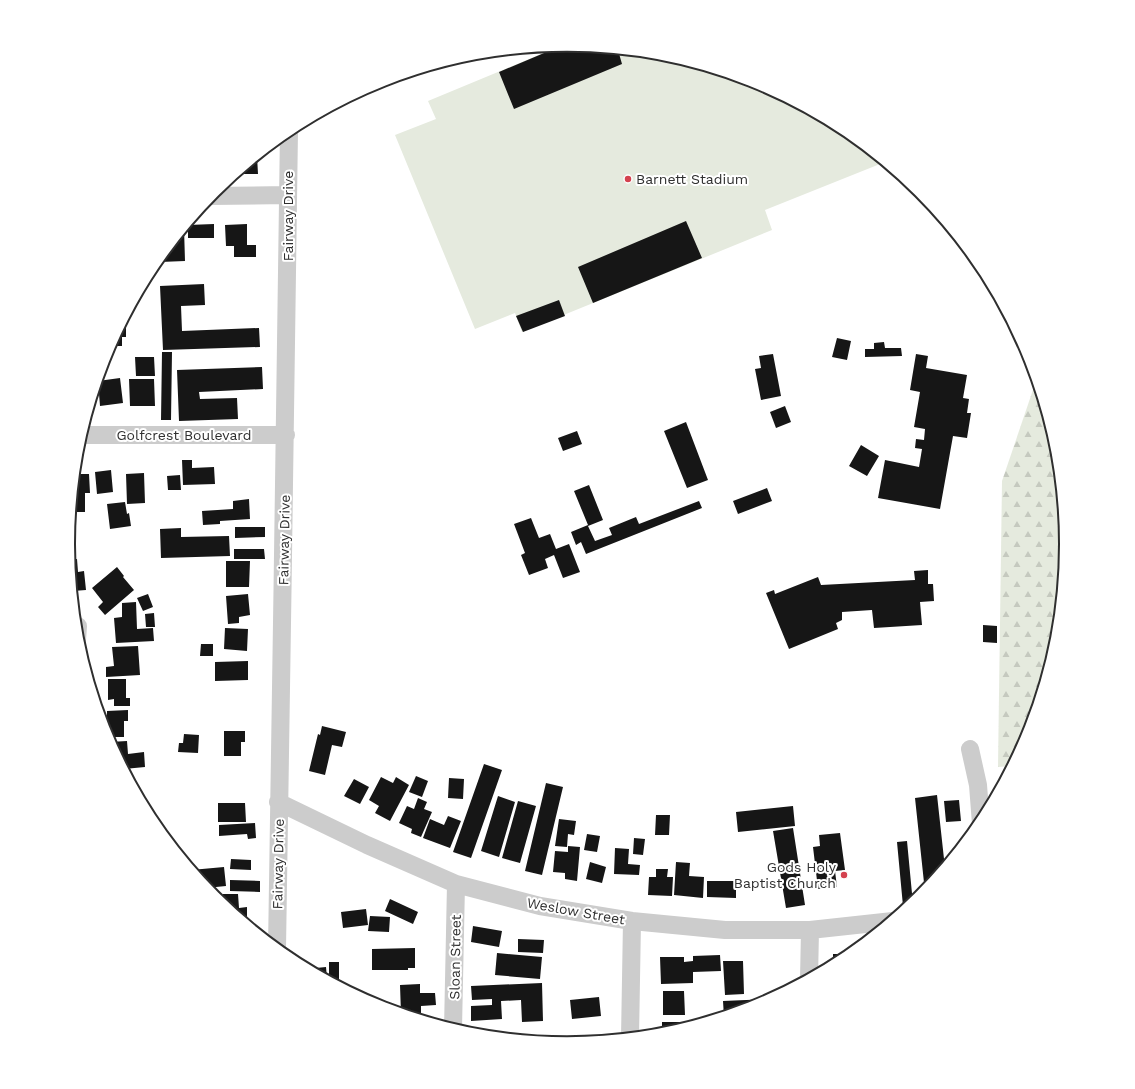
<svg xmlns="http://www.w3.org/2000/svg" width="1135" height="1089" viewBox="0 0 1135 1089" font-family="'Work Sans',sans-serif">
<style>
.forest{fill:url(#forest-firs)}
.pitch{fill:#e5eade}
.building{fill:#161616}
.lines{fill:none;stroke-linecap:round;stroke-linejoin:round}
.minor{stroke:#ccc;stroke-width:18}
.poi-dot{fill:#d4424f;stroke:#fff;stroke-width:1.5}
.labels{text-anchor:middle;dominant-baseline:central;stroke-width:4;stroke-linejoin:round;paint-order:stroke}
.poi-label{font-size:14px;fill:#2f2f2f;stroke:#fff;text-anchor:start}
.street-label{font-size:14px;fill:#2f2f2f;stroke:#fff}
.rim{fill:none;stroke:#2f2f2f;stroke-width:2}
</style>
<defs>
<pattern id="forest-firs" width="22" height="20" patternUnits="userSpaceOnUse"><rect width="22" height="20" fill="#e5eade"/><path d="M5 1l3.5 6h-7zM16 11l3.5 6h-7z" fill="#c5c9bf"/></pattern>
</defs>
<rect width="100%" height="100%" fill="#fff"/>
<path class="forest" d="M1037,378L1057,447L1067,545L1057,642L1029,736L1013,766L998,767L1002,481Z"/>
<path class="pitch" d="M563,45L665,55L759,83L845,129L885,162L765,210L772,230L522,332L515,313L475,329L395,135L436,119L428,101Z"/>
<path class="building" d="M563,45L618,50L622,64L514,109L499,72Z
M257,156L258,174H235L254,159Z
M686,221L702,258L593,303L578,267Z
M214,224V238H188V225Z
M247,224V245H256V257H234V246H226L225,225Z
M184,228L185,261L160,262V257Z
M204,284L205,305L181,306L182,331L259,328L260,347L163,350L160,286Z
M559,300L565,316L523,332L516,316Z
M126,316V337H122V346H110Z
M837,338L851,341L847,360L832,357Z
M884,342L885,348H901L902,356L865,357V349H874V343Z
M162,352H172L171,420H161Z
M773,354L781,396L761,400L755,369L761,368L759,356Z
M916,354L928,356L926,368L967,375L963,398L969,399L967,413H971L967,438L953,436L940,509L878,498L885,460L919,467L922,449L915,448L916,439L924,440L925,429L914,427L920,392L910,390Z
M135,357H154L155,376H136Z
M262,367L263,389L199,392L200,399L237,398L238,419L179,421L177,370Z
M120,378L123,403L100,406L98,381Z
M129,379H154L155,406H130Z
M785,406L791,422L776,428L770,412Z
M686,422L708,480L687,488L664,431Z
M577,431L582,444L563,451L558,438Z
M861,445L879,456L867,476L849,466Z
M182,460H192V468L214,467L215,484L183,485Z
M111,470L113,492L97,494L95,472Z
M144,473L145,503L127,504L126,474Z
M75,474H89L90,493H85V512H72Z
M180,475L181,490H168L167,476Z
M589,485L603,520L588,526L595,541L612,535L609,528L636,517L639,524L699,501L702,508L586,554L581,542L576,545L571,532L588,525L574,491Z
M767,488L772,501L738,514L733,501Z
M249,499L250,519L220,521V524L203,525L202,511L233,509V501Z
M125,502L127,514L129,513L131,526L110,529L107,504Z
M531,518L539,538L550,534L556,549L569,544L580,572L563,578L554,555L545,559L548,568L529,575L521,555L525,553L514,524Z
M235,527H265V537L235,538Z
M181,528V537L229,536L230,556L161,558L160,529Z
M234,549H264L265,559H234Z
M77,559L78,572L84,571L86,590L73,591L70,560Z
M226,561H250L249,587H226Z
M117,567L124,576L123,577L134,590L105,615L98,607L103,602L92,588Z
M928,570V584H933L934,601L920,602L922,625L874,628L872,610L842,612V620L836,623L838,629L789,649L766,593L774,590L775,594L818,577L821,585L915,580L914,571Z
M148,594L153,607L143,611L137,598Z
M248,594L250,615L239,617V623L228,624L226,596Z
M136,602L137,629L153,628L154,641L116,643L114,618L122,617V603Z
M154,613L155,627H146L145,614Z
M983,625L997,626V643L983,642Z
M225,628L248,629L247,651L224,649Z
M201,644H213V656H200Z
M138,646L140,675L106,677V667L114,666L112,647Z
M248,661V680L215,681V662Z
M108,679H126V698H130V706H114V699L108,700Z
M128,710V721H124V737H107V711Z
M322,726L346,732L342,747L332,745L325,775L309,771L318,734L320,735Z
M224,731H245V742H241V756H224Z
M184,734L199,735L198,753L178,752L179,743H183Z
M127,741L128,754L144,752L145,767L124,769L110,742Z
M484,764L502,770L471,858L453,852Z
M416,776L428,781L422,797L409,792Z
M381,777L393,783L396,777L409,785L390,821L375,813L379,806L369,800Z
M449,778L464,779L463,799L448,798Z
M354,779L369,787L360,804L344,796Z
M546,783L563,787L542,875L525,871Z
M937,795L945,868L925,892L915,798Z
M498,796L515,802L499,857L481,851Z
M418,798L427,802L424,809L432,812L421,837L411,833L412,829L399,823L407,806L414,809Z
M959,800L961,821L946,822L944,801Z
M518,801L536,806L520,863L502,858Z
M218,803H245L246,822H218Z
M793,806L795,826L738,832L736,812Z
M656,815H670L669,835H655Z
M448,816L461,821L450,848L423,838L430,819L444,825Z
M559,819L576,821L574,835L568,834L567,847L555,846Z
M255,823L256,838L248,839L247,834L219,836V825Z
M793,828L805,905L786,908L773,831Z
M840,833L845,870L835,871L837,887L818,889L813,847L820,846L819,835Z
M587,834L600,836L597,852L584,850Z
M634,838L645,839L643,855L633,854Z
M907,841L913,904L903,906L897,842Z
M568,846L580,847L577,881L565,879V873L553,872L555,851L568,852Z
M615,848L629,849L628,864L640,865L639,875L614,874Z
M231,859L251,860V870L230,869Z
M590,862L606,867L602,883L586,879Z
M676,862L690,863L689,876L704,877L703,898L674,895Z
M224,867L226,886L206,888L191,870Z
M656,869H668L667,877H673L672,896L648,895L649,877H656Z
M230,880L260,881V892L230,891Z
M707,881H736V898L707,897Z
M223,894H238L239,908L247,907V922H244L223,905Z
M390,899L418,912L413,924L385,911Z
M366,909L368,925L343,928L341,912Z
M370,916L390,917L389,932L368,931Z
M473,926L502,931L499,947L471,942Z
M518,939L544,940L543,953L518,952Z
M415,948V968H408V970H372V949Z
M497,953L542,957L540,979L495,975Z
M833,954H851V955L833,966Z
M720,955L721,971L693,972V983L661,984L660,957H684V962L693,961V956Z
M723,961H743L744,994L725,995Z
M329,962H339V980H329Z
M326,967L327,978L306,969Z
M542,983L543,1021L522,1022L521,1000L501,1001L502,1019L471,1021V1006L492,1005V999L472,1000L471,986Z
M420,984V993H435L436,1005L421,1006V1013L401,1014L400,985Z
M663,991H684L685,1015H663Z
M599,997L601,1016L572,1019L570,1000Z
M771,999L758,1006L724,1017L723,1001Z
M662,1022H687V1028L668,1033H662Z"/>
<g class="lines">
<path class="minor" d="M210,196L288,195
M81,435H286
M76,626H78L77,640
M970,749L978,785L981,824
M278,802L367,845L456,884L540,906L632,921L725,930H810L893,921
M277,949C280,676 287,403 289,130
M809,979L810,930
M453,1029L456,884
M630,1038L632,921"/>
</g>
<g class="poi-dot">
<circle cx="628" cy="179" r="4"/>
<circle cx="844" cy="875" r="4"/>
</g>
<g class="labels">
<g class="poi-label">
<text x="636" y="179">Barnett Stadium</text>
<text x="836" y="867" text-anchor="end">Gods Holy<tspan x="836" dy="16">Baptist Church</tspan></text>
</g>
<g class="street-label">
<text transform="translate(288 216) rotate(-90)">Fairway Drive</text>
<text x="184" y="435">Golfcrest Boulevard</text>
<text transform="translate(284 540) rotate(-89)">Fairway Drive</text>
<text transform="translate(278 864) rotate(-89)">Fairway Drive</text>
<text transform="translate(576 911) rotate(10)">Weslow Street</text>
<text transform="translate(455 957) rotate(-89)">Sloan Street</text>
</g>
</g>
<path d="M0 0H1135V1089H0ZM75 544a492 492 0 1 1 984 0a492 492 0 1 1-984 0Z" fill="#fff" fill-rule="evenodd"/>
<path class="rim" d="M75 544a492 492 0 1 1 984 0a492 492 0 1 1-984 0Z"/>
</svg>
